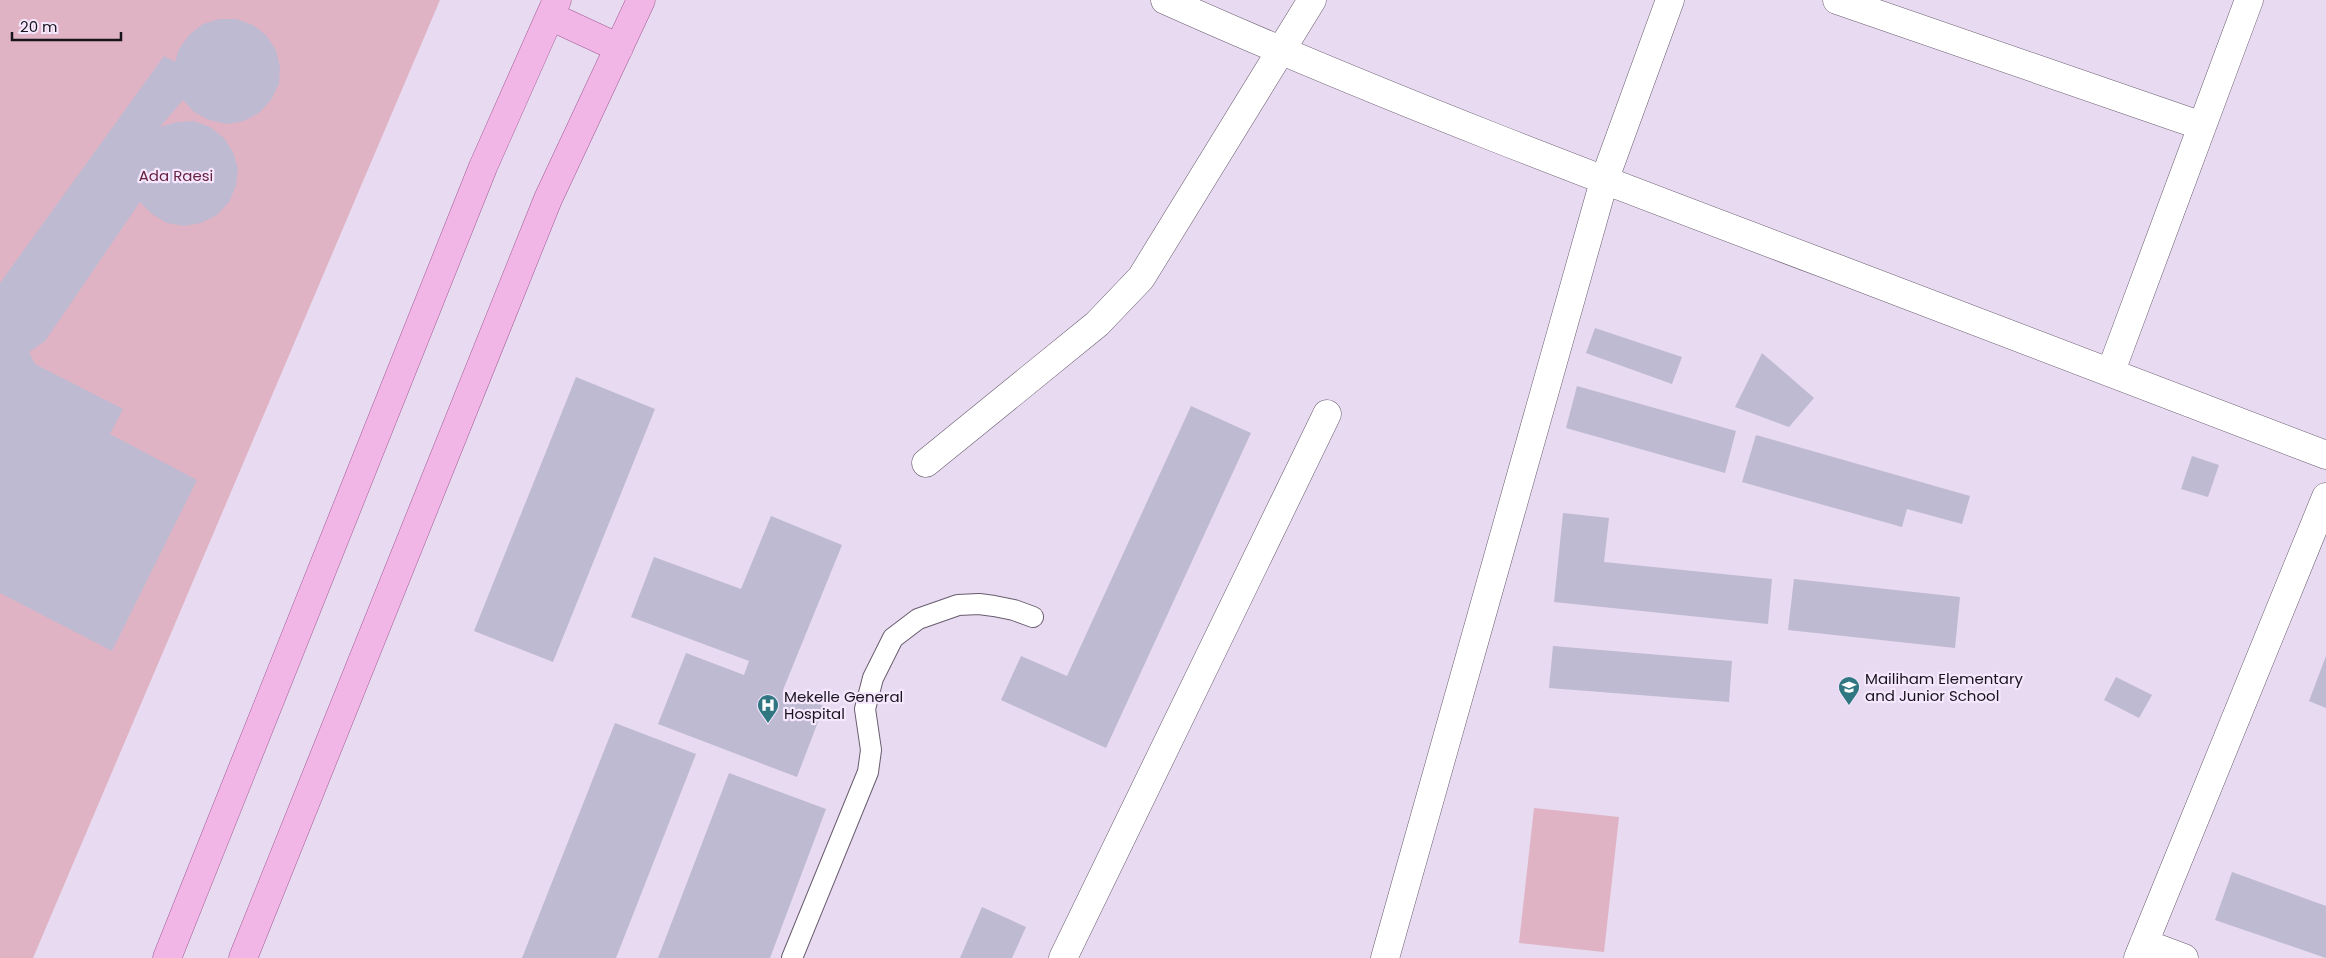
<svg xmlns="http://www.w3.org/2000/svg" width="2326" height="958" viewBox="0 0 2326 958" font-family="Poppins,sans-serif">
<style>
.green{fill:#dfb3c3}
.building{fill:#bebad2}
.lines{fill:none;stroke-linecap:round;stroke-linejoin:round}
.lane-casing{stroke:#685c6f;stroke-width:22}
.street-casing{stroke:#685c6f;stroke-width:29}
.primary-casing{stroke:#9f5c94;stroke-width:29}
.lane{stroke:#fff;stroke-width:20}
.street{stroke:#fff;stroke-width:28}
.primary{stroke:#f1b5e6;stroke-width:28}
.labels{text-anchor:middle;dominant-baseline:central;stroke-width:4.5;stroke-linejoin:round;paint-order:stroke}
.park-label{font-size:15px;fill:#682242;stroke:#f5e7fe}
.poi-label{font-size:15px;fill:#19141c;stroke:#f5e7fe;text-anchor:start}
</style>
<rect width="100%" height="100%" fill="#e8daf0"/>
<path class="green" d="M0,0H440L33,958H0Z
M1534,808L1619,817L1604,952L1519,943Z"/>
<path class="building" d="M219,19H236L253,25L266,35L276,50L280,67L279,84L271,100L259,113L244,121L227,124L209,120L194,112L183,100L160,127L177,122L194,121L210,127L224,138L233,152L238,169L236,186L229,202L217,215L201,223L184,226L167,223L152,214L140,202L45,341L29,352L35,364L123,409L110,434L197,480L112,651L0,593V283L164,56L175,62L179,49L189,35L203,24Z
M1595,328L1682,357L1672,384L1586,353Z
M1762,353L1814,398L1789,427L1735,407Z
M576,377L655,409L553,662L474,631Z
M1577,386L1736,431L1725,473L1566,428Z
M1191,406L1251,433L1106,748L1001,700L1021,656L1067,676Z
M1756,435L1970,496L1962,524L1907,509L1902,527L1742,482Z
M2192,456L2219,465L2208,497L2181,489Z
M1563,513L1609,518L1604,562L1772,579L1768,624L1554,602Z
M771,516L842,545L783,690L824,706L797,777L658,724L686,653L744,675L749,661L631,617L654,557L741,589Z
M1794,579L1960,597L1955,648L1788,630Z
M1553,646L1732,661L1729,702L1549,688Z
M2326,656V708L2309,701Z
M2116,677L2152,695L2139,718L2104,700Z
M615,723L696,754L616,958H522Z
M729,773L826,809L770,958H658Z
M2232,872L2326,906V958L2215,920Z
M982,907L1026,927L1012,958H960Z"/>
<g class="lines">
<g class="lane-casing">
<path id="lane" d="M792,958L868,772L871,750L865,709L873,678L893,638L918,619L958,605L979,604L994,606L1014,610L1033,617"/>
</g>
<g class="street-casing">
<path id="street" d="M1165,0C1382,97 1605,181 1828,265C1994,328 2160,391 2326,455
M1837,0L2202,126
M2111,371L2249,0
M926,463L1097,324L1141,278L1312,0
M2144,943L2184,958
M1063,958L1327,414
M1385,958L1604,181L1670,0
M2138,958L2326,497"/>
</g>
<g class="primary-casing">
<path id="primary" d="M550,16L619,48
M167,958L483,167L557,0
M243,958L548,199L641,0"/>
</g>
<use href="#lane" class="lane"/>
<use href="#street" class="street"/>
<use href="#primary" class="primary"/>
</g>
<defs>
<g id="school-pin" transform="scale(1.125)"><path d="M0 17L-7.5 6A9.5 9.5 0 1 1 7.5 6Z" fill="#307782" stroke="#f5e7fe"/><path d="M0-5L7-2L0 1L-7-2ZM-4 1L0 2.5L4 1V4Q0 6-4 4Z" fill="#fff"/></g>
<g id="hospital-pin" transform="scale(1.125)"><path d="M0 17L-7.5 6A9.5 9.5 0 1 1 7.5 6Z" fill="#307782" stroke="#f5e7fe"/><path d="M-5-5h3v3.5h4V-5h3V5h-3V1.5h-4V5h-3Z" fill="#fff"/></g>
</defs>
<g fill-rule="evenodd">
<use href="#school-pin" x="1849" y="687"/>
<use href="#hospital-pin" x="768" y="705"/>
</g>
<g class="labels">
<g class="park-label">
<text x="176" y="175">Ada Raesi</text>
</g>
<g class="poi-label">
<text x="1865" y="678">Mailiham Elementary<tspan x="1865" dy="17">and Junior School</tspan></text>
<text x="784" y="696">Mekelle General<tspan x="784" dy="17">Hospital</tspan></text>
</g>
</g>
<path d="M12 32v8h109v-8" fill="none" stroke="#19141c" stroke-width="2.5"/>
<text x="20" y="32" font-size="15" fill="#19141c" stroke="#f5e7fe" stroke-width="4" paint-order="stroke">20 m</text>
</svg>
